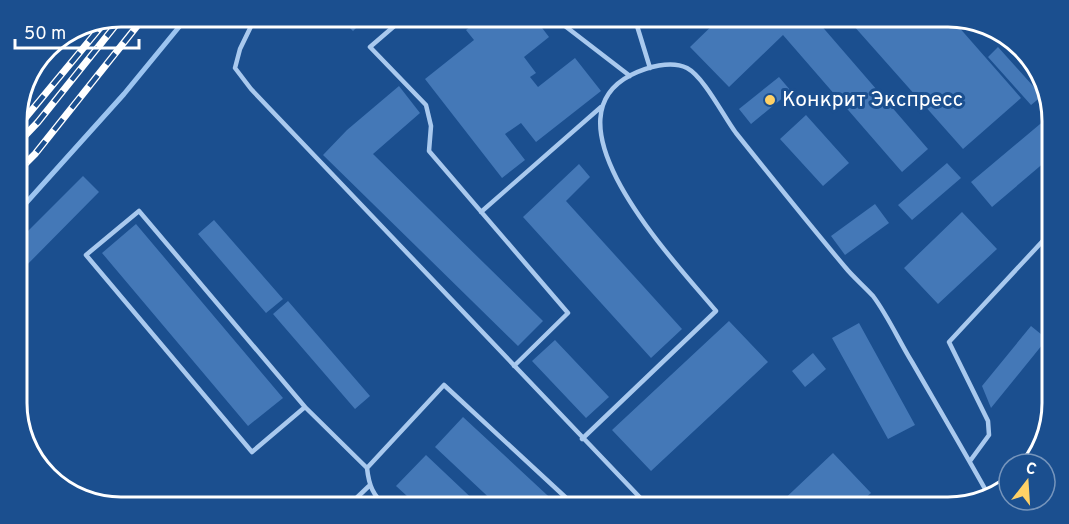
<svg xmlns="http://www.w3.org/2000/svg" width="1069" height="524" viewBox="0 0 1069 524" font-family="Overpass,sans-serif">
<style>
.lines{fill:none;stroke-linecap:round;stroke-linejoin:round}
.stream{stroke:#9cc4f0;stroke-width:5}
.building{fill:#4478b7}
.lane{stroke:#a9c9ee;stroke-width:4.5}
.rail-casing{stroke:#fff;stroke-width:7}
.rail{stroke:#1b4f8f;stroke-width:4.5;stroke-dasharray:14;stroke-linecap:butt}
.poi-dot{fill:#ffd166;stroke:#1b4f8f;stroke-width:2}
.labels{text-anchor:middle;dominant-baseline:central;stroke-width:6;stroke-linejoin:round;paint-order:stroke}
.poi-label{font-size:21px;fill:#fff;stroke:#1b4f8f;text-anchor:start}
.rim{fill:none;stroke:#fff;stroke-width:3}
</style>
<rect width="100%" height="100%" fill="#1b4f8f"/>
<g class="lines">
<path class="stream" d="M17,213L124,94L188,16"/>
</g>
<path class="building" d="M338,16H368L353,31Z
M484,16H517L519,18L533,16L549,37L524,57L536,73L530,77L538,87L575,58L601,91L536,142L521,123L505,134L525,160L502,178L425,79L474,40L466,30Z
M651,16H675V17L653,23Z
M722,16H766L776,28L767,16H813L928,149L902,172L783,35L729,87L690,47Z
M845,16L950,17L1021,98L963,149Z
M998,47L1042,96L1031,105L988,57Z
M779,77L791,91L751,124L739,109Z
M399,86L420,113L373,154L543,321L518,346L323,155L347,130Z
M1052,114V156L992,207L971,182Z
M806,115L849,163L823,186L780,139Z
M947,163L961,178L912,220L898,205Z
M579,164L590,177L566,201L682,329L651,358L523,217Z
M83,176L99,192L17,275V242Z
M875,204L889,223L845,255L831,236Z
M962,212L997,249L938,304L904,268Z
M214,220L283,299L266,313L198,234Z
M136,224L283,398L248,426L102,253Z
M288,301L370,396L355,409L273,314Z
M729,321L768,362L651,471L612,430Z
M859,323L915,425L888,439L832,338Z
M1031,326L1047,339L991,408L982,386Z
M555,340L609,397L586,418L532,361Z
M813,353L826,369L805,387L792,371Z
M463,417L560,507H499L435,447Z
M833,453L871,493L855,507H776Z
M426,455L481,507H419L396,486Z
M705,497L713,507H693Z"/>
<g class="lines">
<path class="lane" d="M256,16L240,49L235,68L251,89L649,507
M406,16L370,47L426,105L431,126L429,151L568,313L514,366
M552,16L630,76
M634,16L650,68
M985,25L1036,69
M139,211L305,407L252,452L86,255Z
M481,212L601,107
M305,407L367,468
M582,439L716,311C679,266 539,122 631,75C647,67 671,60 687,68C704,77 724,117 736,133C772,178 808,223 845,267C853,277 864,286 873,296C888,316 899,341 912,362C938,407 964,451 989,496
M970,461L989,435L988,421L949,342L1052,231
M347,507L369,486
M386,507C373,495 369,486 367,468L444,385L576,507"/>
<g class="rail-casing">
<path id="rail" d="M17,128L104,23
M17,144L38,122L123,16
M17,172L35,154L145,16"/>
</g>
<use href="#rail" class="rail"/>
</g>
<circle class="poi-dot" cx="770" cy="100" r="6"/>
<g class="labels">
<g class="poi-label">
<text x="782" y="100">Конкрит Экспресс</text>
</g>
</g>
<path d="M0 0H1069V524H0ZM121 27H948A94 94 0 0 1 1042 121V403A94 94 0 0 1 948 497H121A94 94 0 0 1 27 403V121A94 94 0 0 1 121 27Z" fill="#1b4f8f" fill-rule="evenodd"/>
<path class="rim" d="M121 27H948A94 94 0 0 1 1042 121V403A94 94 0 0 1 948 497H121A94 94 0 0 1 27 403V121A94 94 0 0 1 121 27Z"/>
<g transform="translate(1027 482) rotate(17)"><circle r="28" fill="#1b4f8f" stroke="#7695bc" stroke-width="1.5"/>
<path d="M0-4.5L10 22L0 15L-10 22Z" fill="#ffd166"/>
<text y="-9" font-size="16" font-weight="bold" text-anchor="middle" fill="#ffffff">С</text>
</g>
<path d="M15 39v9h124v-9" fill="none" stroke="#ffffff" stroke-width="3"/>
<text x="24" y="39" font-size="18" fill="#ffffff" stroke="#1b4f8f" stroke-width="4.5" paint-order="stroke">50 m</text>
</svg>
